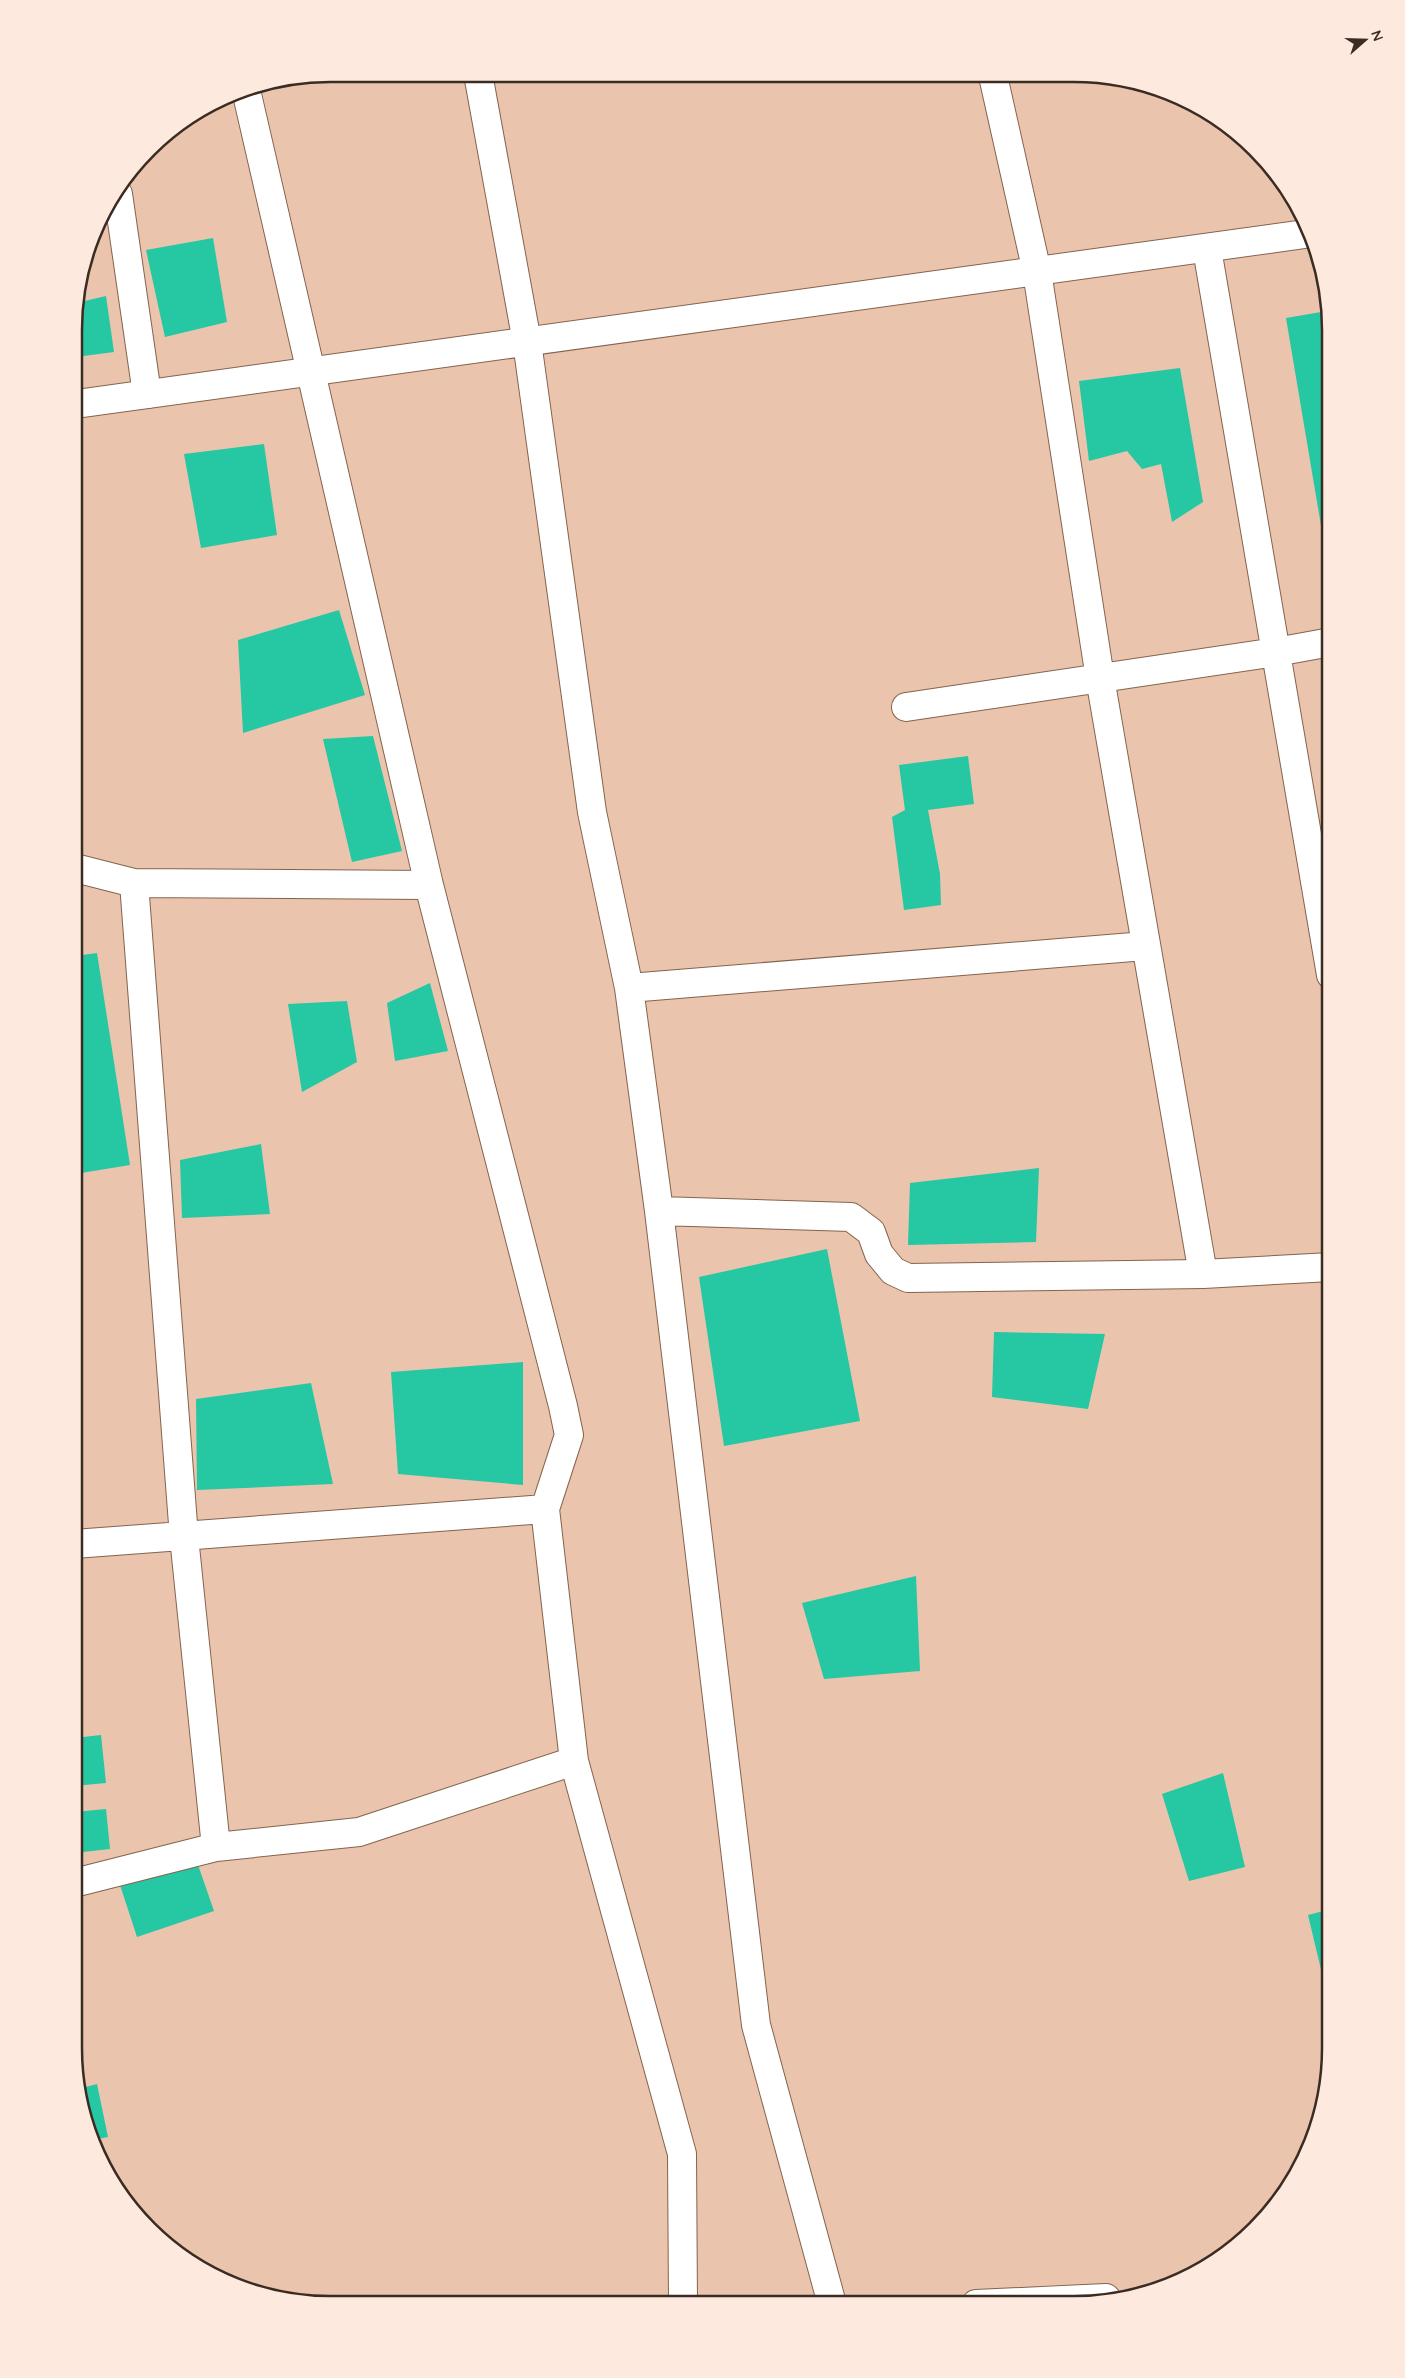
<svg xmlns="http://www.w3.org/2000/svg" width="1405" height="2378" viewBox="0 0 1405 2378" font-family="Quicksand,sans-serif">
<style>
.building{fill:#26c7a3}
.lines{fill:none;stroke-linecap:round;stroke-linejoin:round}
.street-casing{stroke:#84634e;stroke-width:30}
.secondary-casing{stroke:#84634e;stroke-width:30}
.street{stroke:#fff;stroke-width:28}
.secondary{stroke:#fff;stroke-width:28}
.rim{fill:none;stroke:#3b2c23;stroke-width:2.5}
</style>
<rect width="100%" height="100%" fill="#eac4ad"/>
<path class="building" d="M213,238L227,322L165,337L146,250Z
M106,296L114,352L76,357V303Z
M1327,311L1331,330L1330,579L1286,318Z
M1180,368L1203,502L1172,522L1161,464L1142,469L1127,451L1089,461L1079,381Z
M264,444L277,535L201,548L184,454Z
M339,610L365,695L243,733L238,640Z
M373,736L402,851L352,862L323,739Z
M968,756L974,804L928,810L940,874L941,905L904,910L892,817L905,810L899,765Z
M97,953L130,1165L75,1174V956Z
M430,983L448,1051L395,1061L387,1003Z
M347,1001L357,1062L302,1092L288,1004Z
M261,1144L270,1214L182,1218L180,1160Z
M1039,1168L1036,1242L908,1245L910,1183Z
M827,1249L860,1421L724,1446L699,1277Z
M994,1332L1105,1334L1088,1409L992,1397Z
M523,1362V1485L398,1474L391,1372Z
M311,1383L333,1484L197,1490L196,1399Z
M916,1576L920,1671L824,1679L802,1603Z
M101,1735L106,1783L74,1786V1738Z
M1223,1773L1245,1867L1189,1881L1162,1794Z
M106,1809L110,1849L74,1853V1812Z
M196,1859L214,1911L137,1937L120,1885Z
M1331,1909V1981L1324,1982L1308,1915Z
M97,2084L108,2137L92,2140L82,2088Z"/>
<g class="lines">
<g class="street-casing">
<path id="street" d="M478,74L527,342L592,812L629,988L659,1211L756,2025L832,2304
M993,76L1037,272L1100,678L1203,1274
M246,90L429,885L563,1406L569,1435L545,1509L574,1761L682,2154L683,2303
M118,194L147,394
M1207,249L1331,975
M906,707L1276,652L1331,642
M75,868L134,883L429,885
M134,883L184,1537L216,1847
M629,988L1145,946
M659,1211L851,1217L871,1232L879,1254L893,1271L908,1278L1203,1274L1331,1267
M74,1544L545,1509
M74,1883L216,1847L359,1832L574,1761
M976,2304L1106,2298"/>
</g>
<g class="secondary-casing">
<path id="secondary" d="M76,404L1312,233"/>
</g>
<use href="#street" class="street"/>
<use href="#secondary" class="secondary"/>
</g>
<path d="M0 0H1405V2378H0ZM330 82H1074A248 248 0 0 1 1322 330V2048A248 248 0 0 1 1074 2296H330A248 248 0 0 1 82 2048V330A248 248 0 0 1 330 82Z" fill="#fde9dd" fill-rule="evenodd"/>
<path class="rim" d="M330 82H1074A248 248 0 0 1 1322 330V2048A248 248 0 0 1 1074 2296H330A248 248 0 0 1 82 2048V330A248 248 0 0 1 330 82Z"/>
<g transform="translate(1365 40) rotate(70)" stroke="#fde9dd" stroke-width="4" paint-order="stroke">
<path d="M0-4L9 19L0 12L-9 19Z" fill="#3b2c23"/>
<text y="-8" font-size="14" font-weight="bold" text-anchor="middle" fill="#3b2c23">N</text>
</g>
</svg>
